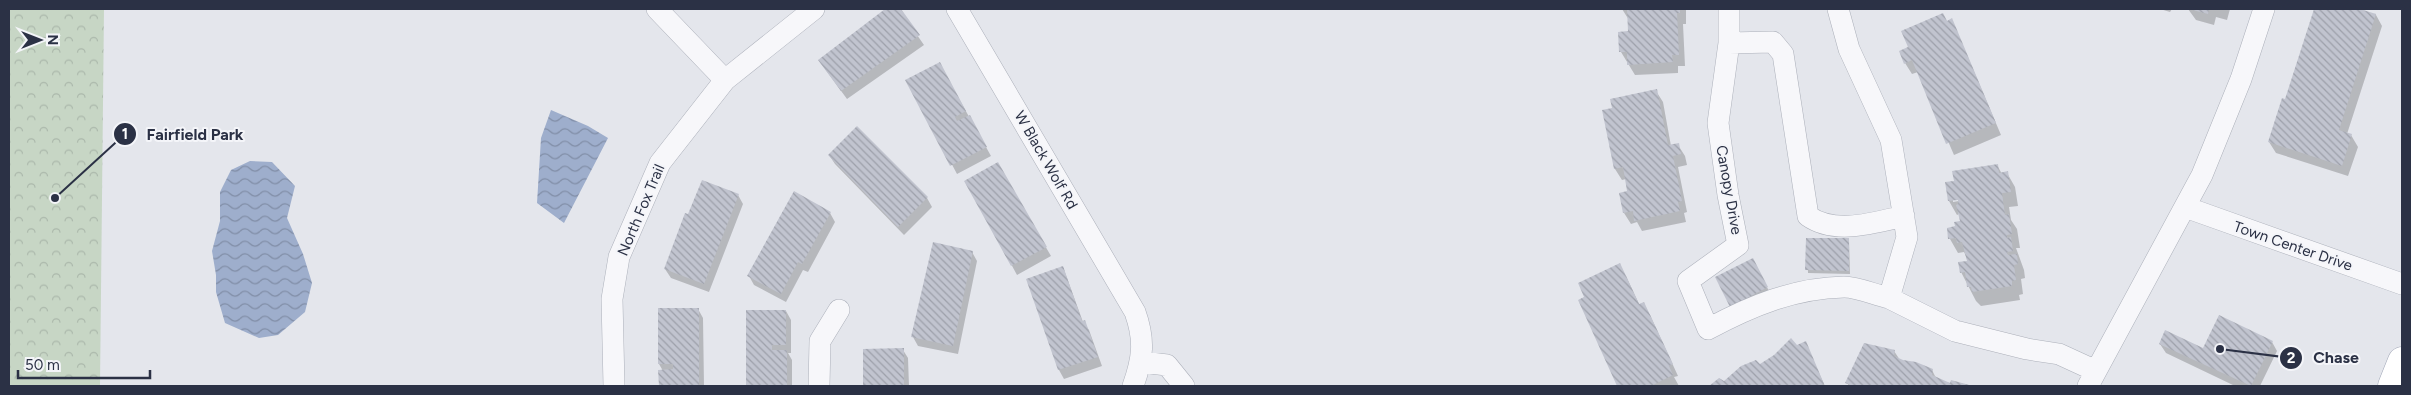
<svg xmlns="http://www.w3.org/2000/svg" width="2411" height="395" viewBox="0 0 2411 395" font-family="Figtree,sans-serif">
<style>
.park{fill:url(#park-crowns)}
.water{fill:url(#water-waves)}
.shadow{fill:#0003;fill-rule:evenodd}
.building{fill:url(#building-back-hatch)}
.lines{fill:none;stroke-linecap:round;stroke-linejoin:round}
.minor-casing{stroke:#acb0ba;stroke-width:22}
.major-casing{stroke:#a3a8b8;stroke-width:29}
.minor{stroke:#f7f7fa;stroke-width:21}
.major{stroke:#fff;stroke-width:28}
.labels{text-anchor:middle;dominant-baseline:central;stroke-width:4;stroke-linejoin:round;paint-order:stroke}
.street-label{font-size:15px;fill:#2b3145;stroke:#f4f5f9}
.leader{fill:none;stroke:#2b3145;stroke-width:2}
.callout-dot{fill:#2b3145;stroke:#f4f5f9;stroke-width:2}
.mark-label{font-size:15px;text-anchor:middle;font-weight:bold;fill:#fff}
.callout-label{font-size:16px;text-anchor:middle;font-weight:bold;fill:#2b3145;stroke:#f4f5f9;stroke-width:4;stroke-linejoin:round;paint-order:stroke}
</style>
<defs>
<pattern id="park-crowns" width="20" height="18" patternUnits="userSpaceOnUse" patternTransform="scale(1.25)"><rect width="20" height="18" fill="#c7d6c5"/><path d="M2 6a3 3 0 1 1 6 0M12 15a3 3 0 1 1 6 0" fill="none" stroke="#abb8ab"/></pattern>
<pattern id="water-waves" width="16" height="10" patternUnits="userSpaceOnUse" patternTransform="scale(1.25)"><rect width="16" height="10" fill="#9eaecc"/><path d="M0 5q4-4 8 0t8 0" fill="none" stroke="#818ea7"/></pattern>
<pattern id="building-back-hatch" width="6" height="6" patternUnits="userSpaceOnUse" patternTransform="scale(1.25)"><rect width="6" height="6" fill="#c1c4cf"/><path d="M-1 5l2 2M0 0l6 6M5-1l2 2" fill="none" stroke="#9da0aa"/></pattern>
</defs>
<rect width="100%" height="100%" fill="#e4e6ec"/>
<path class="park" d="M9,9H104L100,386H9Z"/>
<path class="water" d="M551,110L588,126L608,138L564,223L537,203L541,138Z
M250,161L272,162L295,186L287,218L303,254L312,283L305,312L278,335L259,338L225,323L216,292V275L212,251L220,221V192L231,170Z"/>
<path class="shadow" d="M887,9H899L924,45L847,99L825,69L867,25L866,24Z
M1622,9H1686V24H1683L1685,66H1678V73L1635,75L1621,52L1629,32V20Z
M2160,9H2172L2170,12Z
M2188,9H2230L2227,20L2216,17L2214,25L2196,20Z
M2315,9H2356L2376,15L2382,26L2347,134L2351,135L2358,147L2348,176L2276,153L2269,142L2286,101Z
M1952,20L2001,135L1954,155L1918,72L1912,74L1905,63L1909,48Z
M944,72L991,156L957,174L907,80Z
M1656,91L1663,102L1671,146L1678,145L1685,156L1687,165L1678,167L1687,212L1684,213L1686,222L1642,231L1637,222L1631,224L1624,213L1629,192L1626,179L1622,180L1615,169L1614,109Z
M857,128L927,198L932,207L904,235L835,164L829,155Z
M997,164L1051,256L1017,275L966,181Z
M1997,165L2002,174L2007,173L2015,187L2018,206L2009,207L2011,220L2017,229L2020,248H2016L2024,270L2025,278L2021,279L2023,294L2019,295L2020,300L1981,306L1976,301L1961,272L1968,262L1966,256L1964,252L1958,253L1950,239L1948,229L1956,228L1961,222L1959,214L1957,215L1949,201L1955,182ZM1953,199L1964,200L1953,202Z
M738,195L743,204L709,292L671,278L665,269L689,216Z
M830,213L835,222L808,272L803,270L786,302L754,285L749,276Z
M1807,239H1849L1850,274L1808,273Z
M972,252L977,261L958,354L918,346L913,337Z
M1752,259L1769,291L1733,309Z
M1063,267L1083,322L1089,330L1102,366L1064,379L1059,370Z
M1626,276L1640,306L1650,315L1678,376L1674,377L1679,386H1618L1579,300Z
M659,309H698L703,318L704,386H660V371H663L659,364Z
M747,311H786L791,320V353H788L792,360V386H748Z
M2272,342L2277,351L2260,386H2235L2166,353L2160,344L2203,350Z
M1805,343L1825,386H1710L1719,379L1724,383Z
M864,350H903L908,358L909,386H865Z
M1894,351L1900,360L1932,370L1936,378L1950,385L1952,381L1971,386H1849L1847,383Z"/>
<path class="building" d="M885,9H901L920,35L841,91L818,60Z
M1627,9H1680V13H1677L1679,55H1672L1673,62L1627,65V52H1619L1618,32L1628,31Z
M2189,9H2209L2208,14Z
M2314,9H2360L2376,14L2339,130L2352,134L2342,166L2268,142L2282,98L2285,99Z
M1943,13L1947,21L1952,18L1996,123L1946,144L1912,60L1904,64L1899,51L1908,47L1901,31Z
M940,62L966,111L955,117L957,121L970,115L987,147L950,166L905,80Z
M1657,89L1668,145L1679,143L1681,154L1673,156L1682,201L1678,202L1680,211L1634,221L1633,211L1623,213L1619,193L1627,191L1623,167L1614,169L1602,110L1612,108L1610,99Z
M857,126L928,197L898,227L828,155Z
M998,162L1047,247L1011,266L964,181Z
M1998,164L1999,173L2008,171L2011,192L2002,193L2005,215L2009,214L2012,234L2007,235V238L2011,237L2013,251L2007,252L2008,255L2017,254L2018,264L2014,265L2016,280L2012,281V286L1972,292L1971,287H1967L1965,272L1960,273L1958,262L1967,261L1962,242L1957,243L1956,238L1948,239L1947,228L1955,226L1954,222L1960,221L1956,205L1958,204V200L1948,201L1945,182L1954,181L1952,171Z
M702,180L739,194L704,284L664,269L685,213L688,214Z
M794,191L831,212L802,264L798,262L781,294L747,276Z
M1806,238H1849V271L1805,270Z
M933,242L973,251L953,346L911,337Z
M1753,258L1768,287L1730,307L1715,277Z
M1620,263L1639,304L1644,302L1673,364L1669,366L1673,375L1651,386H1617L1578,300L1584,297L1578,283Z
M1063,266L1082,321L1085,320L1098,357L1058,370L1026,279Z
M658,308H699V386H659L658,370L673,369V364H658Z
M746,310H786V345H772V350H787V386H746Z
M2219,315L2273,341L2251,386L2159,344L2165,330L2203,348Z
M1791,338L1797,345L1806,341L1824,384L1817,386H1709L1719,378L1724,381L1741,366L1756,360L1760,364L1774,355Z
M1864,343L1895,350L1894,356L1903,360L1916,362L1933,369L1932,375L1950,383L1951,380L1973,386H1853L1845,383Z
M904,348V386H863V349Z"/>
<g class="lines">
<g class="minor-casing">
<path id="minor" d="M657,9L725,80
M957,9L1135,312C1145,340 1143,358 1133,386
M1729,9V43L1718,123L1728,195L1738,245L1688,281L1708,329C1751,306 1794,288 1844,287C1858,287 1875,295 1889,298
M1838,9L1849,49L1891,140L1907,237L1889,298L1955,331L2027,349L2059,354L2096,371
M1729,43L1773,42L1783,54L1808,216C1835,235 1873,223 1904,216
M2185,207L2402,284
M1142,362L1167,365L1184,386
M614,386L612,299L619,257L660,163L725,80L814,9
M819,386L820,341L839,310
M2088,386L2202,175L2241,79L2264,9"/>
</g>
<g class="major-casing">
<path id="major" d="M2392,386L2402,361"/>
</g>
<use href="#minor" class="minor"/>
<use href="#major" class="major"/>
</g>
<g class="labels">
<g class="street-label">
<text transform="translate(1046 160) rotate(60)">W Black Wolf Rd</text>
<text transform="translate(1729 190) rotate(80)">Canopy Drive</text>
<text transform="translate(641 210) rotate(-67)">North Fox Trail</text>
<text transform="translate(2293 246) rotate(19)">Town Center Drive</text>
</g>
</g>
<path class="leader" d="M55 198L125 134M2220 349L2291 358"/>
<g class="callout-dot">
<circle cx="55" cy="198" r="5"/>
<circle cx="2220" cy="349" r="5"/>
<circle cx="125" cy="134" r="12"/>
<circle cx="2291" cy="358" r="12"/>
</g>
<g class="mark-label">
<text x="125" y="139">1</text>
<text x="2291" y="363">2</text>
</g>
<g class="callout-label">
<text x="195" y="140">Fairfield Park</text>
<text x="2336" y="363">Chase</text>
</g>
<rect width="2411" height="395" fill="none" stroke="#2b3145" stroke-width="20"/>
<g transform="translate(40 40) rotate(90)" stroke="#f4f5f9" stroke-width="4" paint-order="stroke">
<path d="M0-4L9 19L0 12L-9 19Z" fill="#2b3145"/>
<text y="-8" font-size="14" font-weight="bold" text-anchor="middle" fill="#2b3145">N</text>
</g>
<path d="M18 370v8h132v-8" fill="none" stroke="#2b3145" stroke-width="2.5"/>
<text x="25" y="370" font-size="15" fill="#2b3145" stroke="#f4f5f9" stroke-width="4" paint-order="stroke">50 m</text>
</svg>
